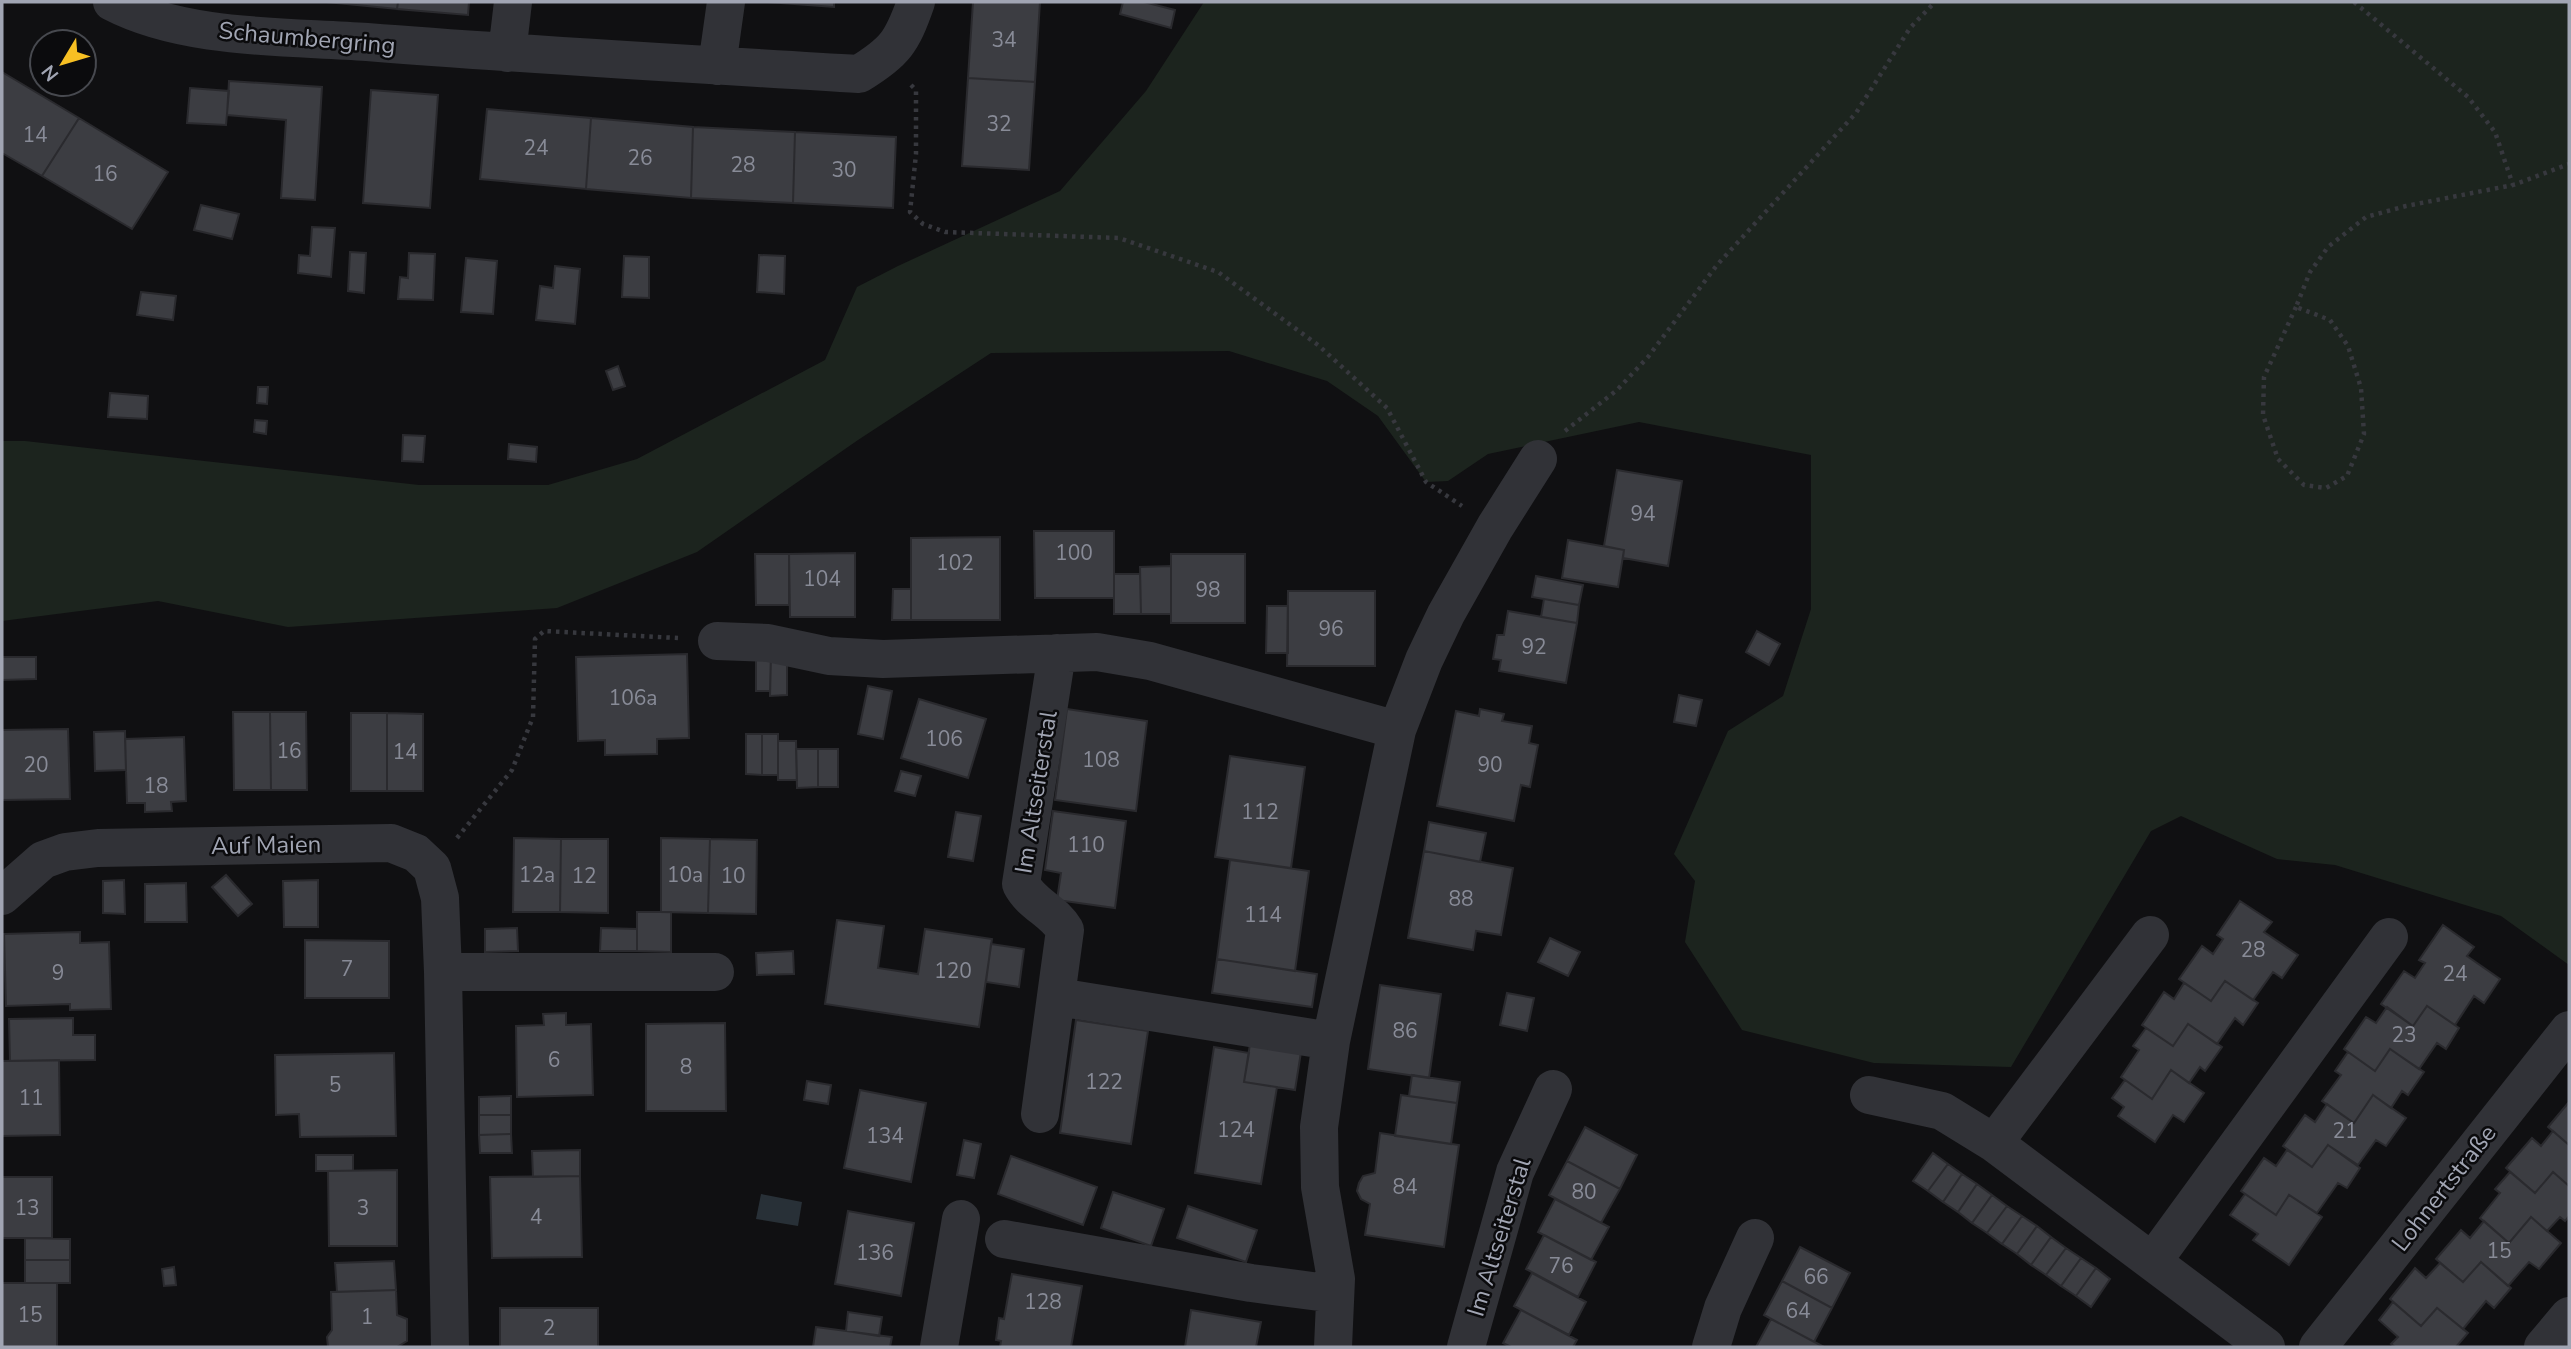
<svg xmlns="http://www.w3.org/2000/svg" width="2571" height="1349" viewBox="0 0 2571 1349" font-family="'Nunito Sans',sans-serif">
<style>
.green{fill:#1c241e}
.water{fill:#283037}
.building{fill:#3c3d42;stroke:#2a2a2e;stroke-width:2}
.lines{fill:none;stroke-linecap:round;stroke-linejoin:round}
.path{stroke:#37383e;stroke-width:4.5;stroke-dasharray:3.5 5;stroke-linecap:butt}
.minor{stroke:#313237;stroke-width:38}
.labels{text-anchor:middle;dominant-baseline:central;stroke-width:5;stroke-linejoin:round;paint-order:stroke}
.number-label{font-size:21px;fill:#888b97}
.street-label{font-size:24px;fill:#a1a5b3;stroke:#0b0b0d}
</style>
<rect width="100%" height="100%" fill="#101012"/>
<path class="green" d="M1204,2H2569V965L2501,916L2335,865L2277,859L2181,816L2151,831L2011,1067L1874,1063L1742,1030L1685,942L1695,881L1674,854L1728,731L1783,696L1811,609V455L1639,422L1488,454L1448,481L1426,482L1378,416L1327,381L1229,351L991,353L858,440L697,552L557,608L288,627L158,601L2,621V441H25L419,485H548L637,459L825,360L857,287L898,266L1060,191L1146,91Z"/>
<path class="water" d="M761,1194L802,1202L798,1226L756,1219Z"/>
<path class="building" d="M326,2H398L397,9Z
M398,2H469L468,15L397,9Z
M767,2H834V7Z
M973,2H1040L1035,82L968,78Z
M1123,2H1144L1175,10L1171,28L1120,14Z
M2,72L79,118L42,176L2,153Z
M968,78L1035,82L1029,170L962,166Z
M229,81L322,87L315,200L281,198L286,120L227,115Z
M190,88L229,91L226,125L187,123Z
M371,90L438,95L430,208L363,203Z
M487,109L591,118L586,189L480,179Z
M79,118L168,172L132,229L42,176Z
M591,118L693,127L691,198L586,189Z
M693,127L795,132L793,203L691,198Z
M795,132L896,137L893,208L793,203Z
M201,205L239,214L232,239L194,230Z
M312,227L335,228L331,277L298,273L299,255L310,256Z
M350,252L366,253L364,293L348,291Z
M409,253L435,254L433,300L398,299L400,277L408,278Z
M759,255L785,256L784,294L757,292Z
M624,256L649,257V298L622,297Z
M466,258L497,261L493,314L461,312Z
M555,266L580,269L575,324L536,320L540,286L553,288Z
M141,292L176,296L173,320L137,315Z
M618,366L625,386L613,390L606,371Z
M258,387H268L267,404L257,403Z
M110,393L148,396L147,419L108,417Z
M255,420L267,421L266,434L254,432Z
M403,435L425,436L423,462L402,461Z
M509,444L537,447L536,462L508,459Z
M1617,470L1682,481L1668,566L1623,558L1624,550L1604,546Z
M1034,531H1114V598H1035Z
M1000,537V620H911V538Z
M1568,540L1624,550L1618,587L1562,578Z
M855,553V617H790L789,554Z
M755,554H789V605H756Z
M1171,554H1245V623H1171Z
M1171,566V614H1141L1140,567Z
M1114,574H1140L1141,614H1114Z
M1536,576L1583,585L1579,605L1532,597Z
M893,589H911V620H892Z
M1288,591H1375V666H1287Z
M1544,599L1579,605L1577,623L1541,617Z
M1267,606H1288V653H1266Z
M1508,611L1577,623L1566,683L1499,671L1501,660L1493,659L1497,635H1504Z
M1757,631L1780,644L1769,665L1746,652Z
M756,652H771L770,691H756Z
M687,654L689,738L657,739V754L605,755V740L578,741L576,657Z
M771,656H787V695L770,696Z
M2,657H36V679L2,680Z
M868,686L892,691L883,739L858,734Z
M1679,695L1702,700L1696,726L1674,722Z
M919,699L986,719L968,778L901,758Z
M1067,709L1147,721L1136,811L1055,800Z
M1480,709L1504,714L1502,721L1532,726L1529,743L1538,745L1530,787L1521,785L1514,821L1437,806L1456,711L1479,716Z
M233,712H270L271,790H234Z
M270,712H306L307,790H271Z
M351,713H387V791H351Z
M387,713L423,714V791H387Z
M68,729L70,799L2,800V730Z
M125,731L126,770L95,771L94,732Z
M746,734H762V775L746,774Z
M762,734H778V775H762Z
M184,737L186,801L171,802L172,811L145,812V803H127L125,739Z
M778,741H796L797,780H778Z
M796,749H818V787L797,788Z
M818,749H838V787H818Z
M1230,756L1305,767L1291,868L1215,857Z
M901,771L921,776L915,796L895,791Z
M1053,811L1126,821L1115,908L1057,900L1061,873L1045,870Z
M956,812L981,816L973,861L948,857Z
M1429,822L1486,833L1480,862L1424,851Z
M514,838L561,839L560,912H513Z
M661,838L710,839L708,913L661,912Z
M561,839H608V913L560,912Z
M710,839L757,840L756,914L708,913Z
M1424,851L1513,868L1501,935L1476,931L1473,950L1408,938Z
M1230,860L1309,871L1295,971L1217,959Z
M226,875L252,904L238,916L212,887Z
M124,880L125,914L103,913V881Z
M318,880V927H284L283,881Z
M186,883L187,922H145V884Z
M2240,901L2272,922L2264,932L2298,955L2282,978L2273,972L2253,1000L2225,981L2211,1001L2179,979L2202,946L2213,954L2223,939L2217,935Z
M637,912H671V952L637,951Z
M837,920L884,926L878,968L918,974L925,929L992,939L979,1027L825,1004Z
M2443,925L2474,947L2467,956L2500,979L2484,1003L2474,996L2455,1025L2427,1006L2413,1026L2381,1004L2404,971L2415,978L2425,963L2419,960Z
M517,928L518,951L485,952V929Z
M601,928L637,929V951H600Z
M80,932V943L109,942L111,1009L70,1010V1004L6,1006L4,934Z
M1550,938L1580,952L1568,976L1538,962Z
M305,940L389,941V998H305Z
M991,944L1024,949L1019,987L986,982Z
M793,951L794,974L757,975L756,953Z
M1217,959L1317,974L1312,1007L1212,993Z
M2225,981L2258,1003L2243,1025L2235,1018L2217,1044L2188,1024L2173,1046L2142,1025L2164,992L2174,999L2184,983L2211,1001Z
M1380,985L1441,994L1429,1078L1368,1069Z
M1507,993L1534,998L1527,1031L1500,1025Z
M2427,1006L2459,1028L2446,1049L2437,1043L2419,1069L2390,1049L2375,1071L2344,1049L2366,1017L2376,1023L2387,1007L2413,1026Z
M566,1013V1025L591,1024L593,1095L517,1097L516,1026L544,1025L543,1014Z
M73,1018V1035H95V1060L10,1061L9,1019Z
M1076,1020L1148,1031L1131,1144L1060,1133Z
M725,1023L726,1111H646V1024Z
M2188,1024L2222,1047L2205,1071L2200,1067L2189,1083L2171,1070L2152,1099L2121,1077L2139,1050L2133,1046L2146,1028L2173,1046Z
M1250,1044L1301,1052L1295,1090L1244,1082Z
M1214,1047L1249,1053L1244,1082L1277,1087L1261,1184L1195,1173Z
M2390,1049L2424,1072L2408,1095L2402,1091L2391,1108L2373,1095L2354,1123L2322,1101L2341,1075L2335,1071L2348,1052L2375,1071Z
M394,1053L396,1136L300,1137L299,1114L276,1115L275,1055Z
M59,1060L60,1135L2,1136V1061Z
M2171,1070L2204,1093L2184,1122L2173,1115L2155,1142L2118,1116L2124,1107L2112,1098L2125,1080L2152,1099Z
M1412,1075L1460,1082L1457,1103L1409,1096Z
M807,1081L831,1085L828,1104L804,1100Z
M860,1090L926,1103L911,1182L844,1168Z
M1401,1095L1457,1103L1451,1144L1395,1136Z
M2373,1095L2406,1118L2386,1146L2376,1140L2358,1165L2328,1145L2312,1167L2283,1146L2305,1115L2315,1122L2327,1104L2354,1123Z
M511,1096V1115H479V1097Z
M2569,1102V1145L2548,1127Z
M479,1115H511V1134L479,1135Z
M1585,1127L1637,1155L1620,1189L1567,1161Z
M2553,1131L2569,1145V1186L2553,1172L2535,1193L2506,1168L2532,1138L2541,1146Z
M1380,1133L1459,1145L1444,1247L1365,1235L1370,1204L1361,1199L1357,1191L1359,1183L1363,1176L1375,1173Z
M511,1134L512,1153H480L479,1135Z
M964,1140L981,1144L974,1178L957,1175Z
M2328,1145L2360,1168L2347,1188L2338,1183L2317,1213L2289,1195L2276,1215L2241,1191L2264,1158L2276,1166L2287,1150L2312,1167Z
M580,1150V1176L533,1177L532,1151Z
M1933,1153L1948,1164L1928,1191L1913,1181Z
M316,1155H353V1171H316Z
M1011,1156L1097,1187L1083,1225L998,1194Z
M1567,1161L1620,1189L1601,1223L1549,1195Z
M1948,1164L1962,1174L1943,1202L1928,1191Z
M397,1170V1246H329L328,1171Z
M2510,1172L2535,1193L2553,1172L2569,1186V1216L2565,1221L2560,1217L2547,1231L2531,1217L2509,1243L2480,1218L2500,1193L2495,1189Z
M1962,1174L1977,1184L1958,1212L1943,1202Z
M580,1176L582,1257L492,1258L490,1177Z
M2,1177H52V1238H2Z
M1977,1184L1992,1195L1972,1223L1958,1212Z
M1113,1192L1164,1209L1151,1246L1101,1228Z
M2245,1194L2276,1215L2289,1195L2322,1217L2289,1265L2253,1240L2258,1234L2230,1215Z
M1992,1195L2007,1206L1987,1233L1972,1223Z
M1555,1199L1609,1227L1591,1260L1538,1232Z
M1188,1206L1257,1230L1246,1262L1177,1238Z
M2007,1206L2022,1216L2002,1244L1987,1233Z
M848,1211L914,1223L901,1296L835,1284Z
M2022,1216L2037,1226L2017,1254L2002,1244Z
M2531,1217L2561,1243L2539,1269L2529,1262L2508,1286L2481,1262L2463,1282L2436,1259L2461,1230L2470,1238L2484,1221L2509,1243Z
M2037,1226L2051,1237L2031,1265L2017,1254Z
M1544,1235L1596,1262L1578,1297L1526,1269Z
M2051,1237L2066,1248L2046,1275L2031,1265Z
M25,1238L70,1239V1260H25Z
M1800,1247L1850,1273L1832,1308L1782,1281Z
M2066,1248L2081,1258L2061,1286L2046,1275Z
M2081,1258L2096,1268L2076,1296L2061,1286Z
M25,1260H70V1283H25Z
M394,1261L396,1290L337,1292L335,1263Z
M2481,1262L2511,1288L2494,1308L2486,1301L2463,1329L2437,1308L2421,1326L2390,1299L2415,1268L2426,1278L2440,1263L2463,1282Z
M174,1267L176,1285L164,1286L162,1269Z
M2096,1268L2110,1279L2091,1307L2076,1296Z
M1532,1273L1586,1302L1569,1335L1514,1306Z
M1012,1274L1082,1286L1071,1347H1000L1001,1341L996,1340L999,1318L1004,1319Z
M1782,1281L1832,1308L1814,1342L1764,1315Z
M2,1283H57V1347H2Z
M396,1290L397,1315L407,1319V1341L397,1347H328L327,1337L332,1330L331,1292Z
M2393,1302L2421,1326L2437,1308L2468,1333L2456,1347H2395L2391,1344L2398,1337L2379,1320Z
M500,1308H598V1347H500Z
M1191,1310L1261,1322L1256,1347H1185Z
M1521,1310L1577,1340L1573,1347H1511L1503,1343Z
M848,1312L882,1317L879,1336L846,1331Z
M1771,1319L1824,1347H1756Z
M816,1327L892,1337L890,1347H813Z"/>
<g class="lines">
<path class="path" d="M2354,2L2468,97L2495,132L2513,185
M911,85L916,90V154L910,212L923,224L945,232L1119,238L1218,272L1318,345L1387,408L1426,482L1462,506
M2296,307L2264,377L2263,415L2278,459L2304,485L2326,488L2347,476L2364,434L2361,388L2348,346L2330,320L2296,307L2310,272L2328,247L2366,217L2406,206L2513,185L2569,164
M1565,431L1617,390L1648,357L1717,265L1856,113L1910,28L1935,2
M457,838L512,770L533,717L535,639L544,631L678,638"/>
<path class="minor" d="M112,2C185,40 285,36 367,42C530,55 695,64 859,74C895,52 902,42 916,2
M507,53L513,2
M717,66L726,2
M717,641L768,643L829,656L883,659L1097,652L1150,661L1397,730
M2,896L43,860L65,852L98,848L391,843L416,853L432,868L440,898L443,972L450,1347
M443,972H715
M1058,997L1331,1041
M1869,1095L1942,1111L1994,1143L2266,1347
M1040,1114L1065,930C1054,911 1031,904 1021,884L1057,653
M1994,1143L2150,935
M1004,1239L1251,1283L1335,1294
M2153,1261L2389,937
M939,1347L961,1219
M1333,1347L1336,1279L1320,1187L1319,1127L1331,1041L1397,730L1424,660L1446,614L1495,527L1538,459
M1466,1347L1515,1172L1553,1089
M1711,1347L1723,1308L1755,1238
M2318,1347L2569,1030
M2543,1347L2569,1316"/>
</g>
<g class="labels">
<g class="number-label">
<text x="1004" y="40">34</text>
<text x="999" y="124">32</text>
<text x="35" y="135">14</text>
<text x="536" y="148">24</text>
<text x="640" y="158">26</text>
<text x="743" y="165">28</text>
<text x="844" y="170">30</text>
<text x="105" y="174">16</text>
<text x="1643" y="514">94</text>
<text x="1074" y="553">100</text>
<text x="955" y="563">102</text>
<text x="822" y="579">104</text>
<text x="1208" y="590">98</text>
<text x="1331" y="629">96</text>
<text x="1534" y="647">92</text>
<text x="633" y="698">106a</text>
<text x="944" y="739">106</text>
<text x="289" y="751">16</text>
<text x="405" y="752">14</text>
<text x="1101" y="760">108</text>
<text x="36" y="765">20</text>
<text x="1490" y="765">90</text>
<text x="156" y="786">18</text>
<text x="1260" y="812">112</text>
<text x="1086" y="845">110</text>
<text x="537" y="875">12a</text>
<text x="685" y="875">10a</text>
<text x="584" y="876">12</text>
<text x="733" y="876">10</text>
<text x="1461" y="899">88</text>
<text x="1263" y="915">114</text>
<text x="2253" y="950">28</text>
<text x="347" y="969">7</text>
<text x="953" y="971">120</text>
<text x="58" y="973">9</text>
<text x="2455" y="974">24</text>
<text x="1405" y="1031">86</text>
<text x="2404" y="1035">23</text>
<text x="554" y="1060">6</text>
<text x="686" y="1067">8</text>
<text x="1104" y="1082">122</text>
<text x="335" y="1085">5</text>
<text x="31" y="1098">11</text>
<text x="1236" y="1130">124</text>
<text x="2345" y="1131">21</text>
<text x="885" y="1136">134</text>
<text x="1405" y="1187">84</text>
<text x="1584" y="1192">80</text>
<text x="27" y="1208">13</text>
<text x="363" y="1208">3</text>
<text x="536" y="1217">4</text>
<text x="2499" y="1251">15</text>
<text x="875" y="1253">136</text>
<text x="1561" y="1266">76</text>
<text x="1816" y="1277">66</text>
<text x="1043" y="1302">128</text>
<text x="1798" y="1311">64</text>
<text x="30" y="1315">15</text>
<text x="367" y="1317">1</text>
<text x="549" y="1328">2</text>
</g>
<g class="street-label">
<text transform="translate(307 38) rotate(5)">Schaumbergring</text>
<text transform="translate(1036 792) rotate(-81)">Im Altseiterstal</text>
<text transform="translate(266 845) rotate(-1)">Auf Maien</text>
<text transform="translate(2444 1188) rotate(-52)">Lohnertstraße</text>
<text transform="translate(1499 1237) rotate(-73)">Im Altseiterstal</text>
</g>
</g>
<rect width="2571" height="1349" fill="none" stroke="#a1a5b3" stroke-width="7"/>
<g transform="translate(63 63) rotate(232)"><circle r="33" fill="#0b0b0d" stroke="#47494f" stroke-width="2"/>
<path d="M0-5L12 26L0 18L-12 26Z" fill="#f7c023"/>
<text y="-10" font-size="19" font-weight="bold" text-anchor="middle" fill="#a1a5b3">N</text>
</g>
</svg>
